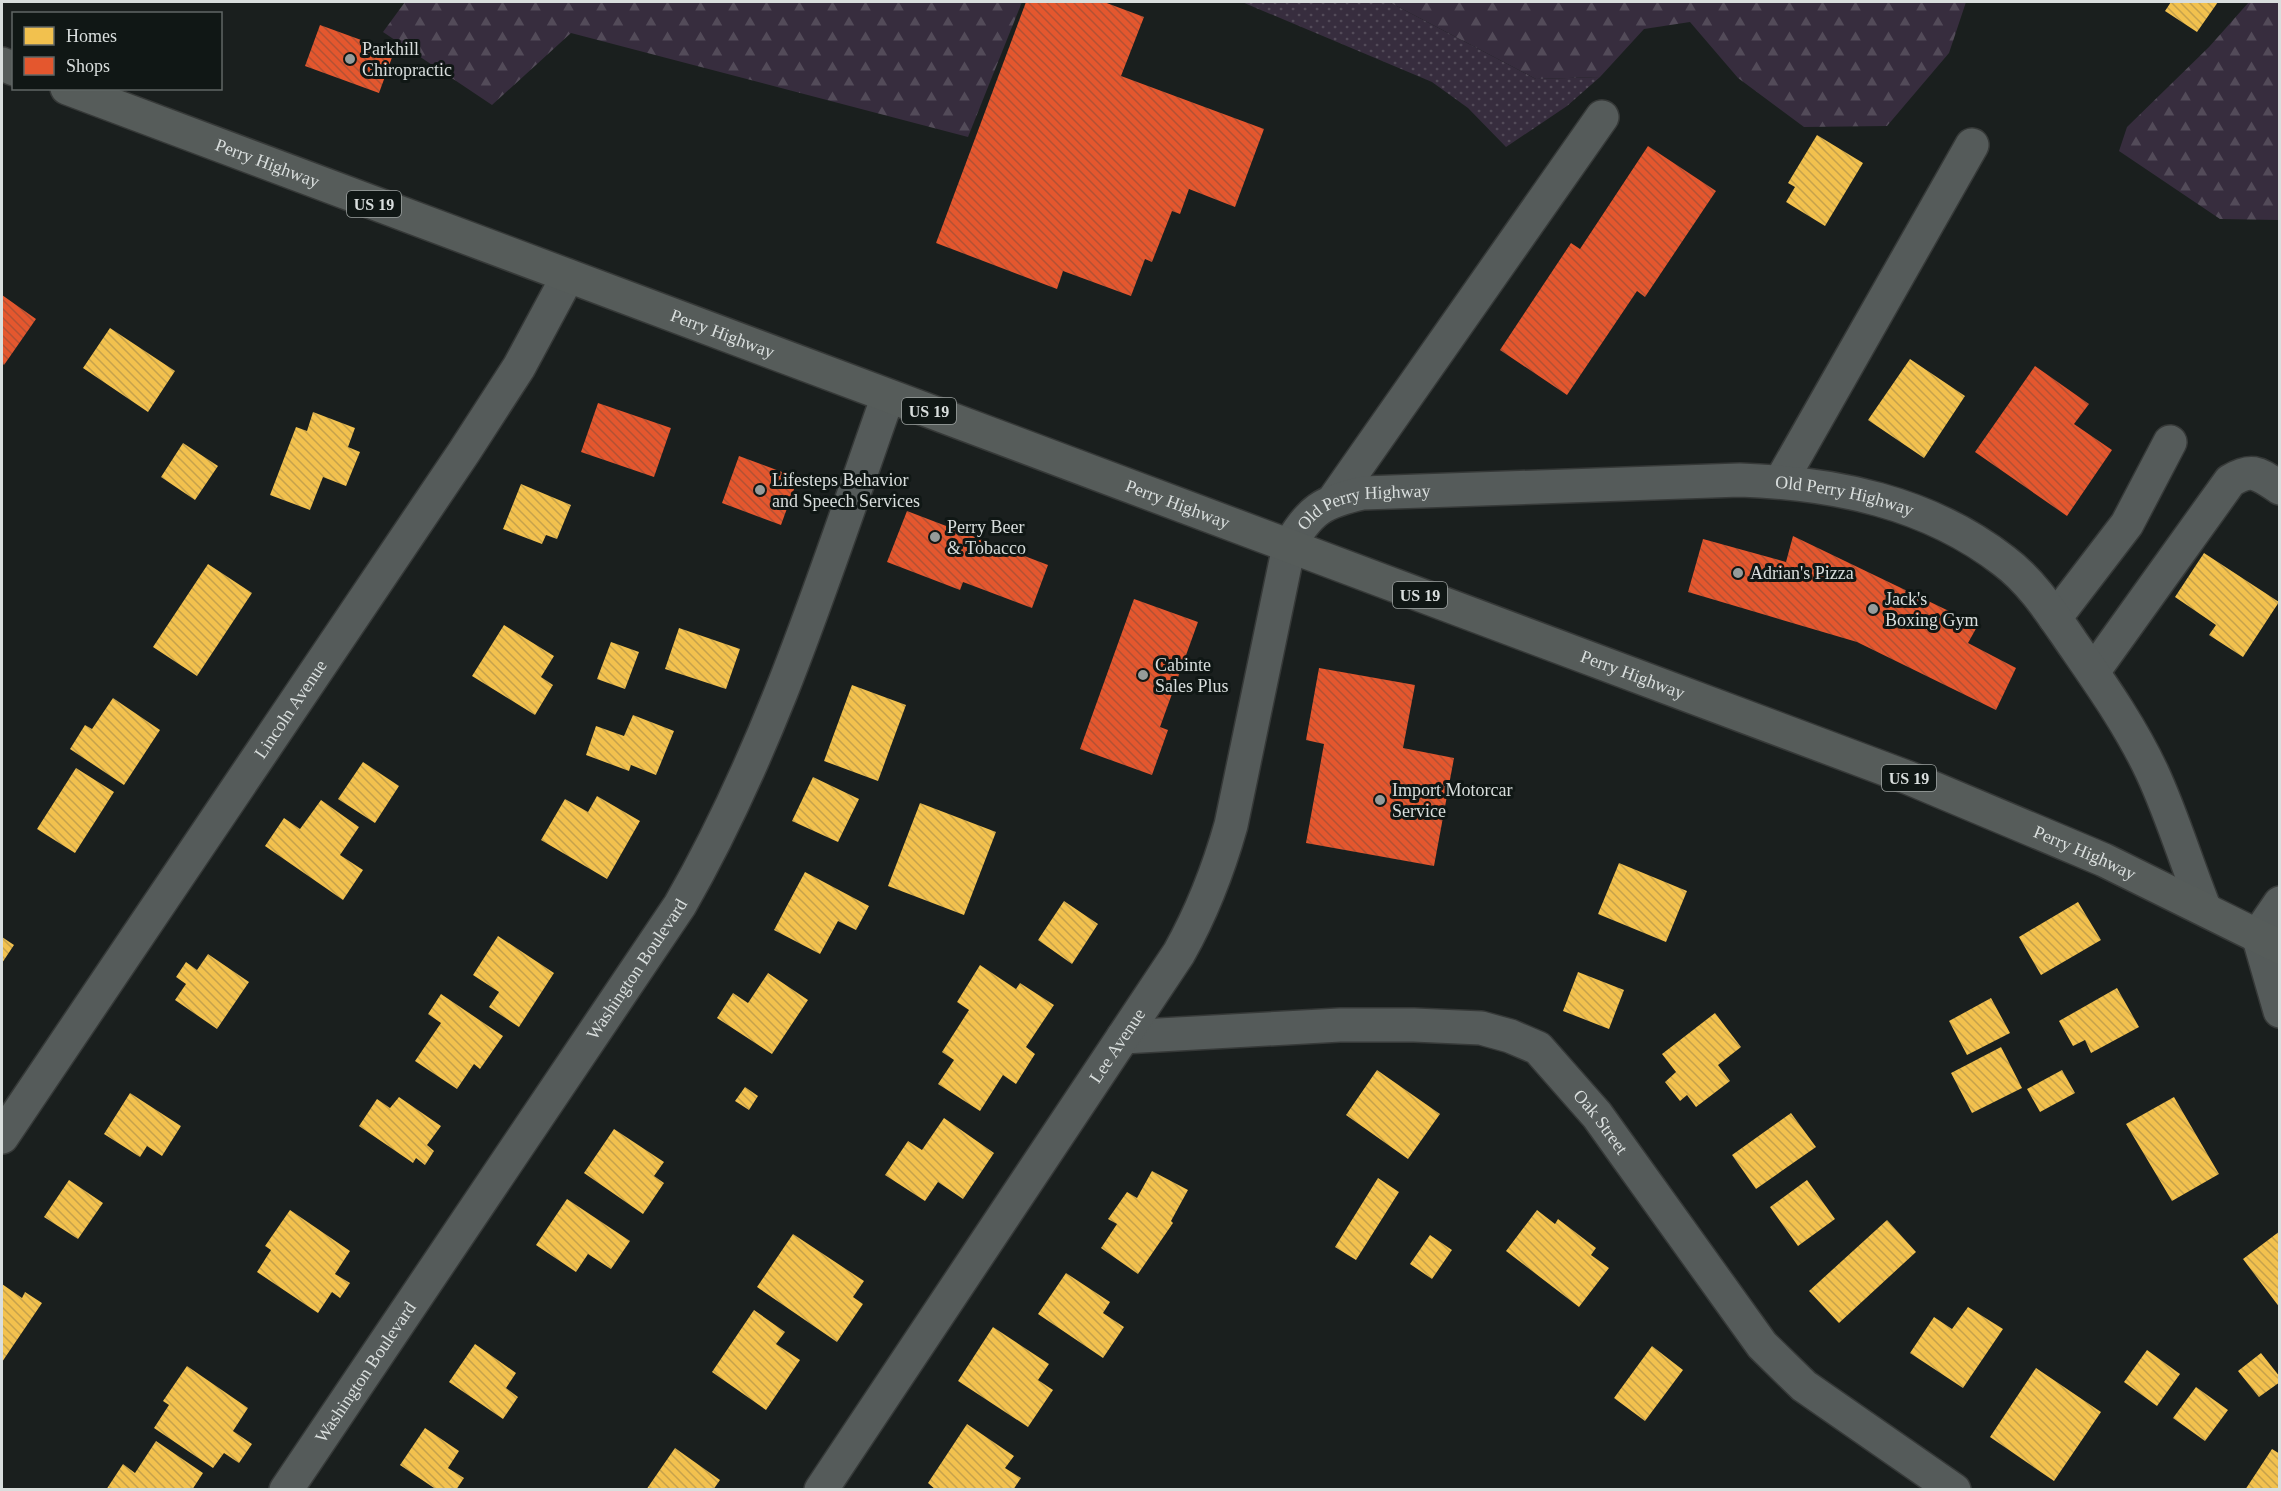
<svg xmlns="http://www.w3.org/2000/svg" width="2281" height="1491" viewBox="0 0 2281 1491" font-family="'Times New Roman',serif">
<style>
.grass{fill:url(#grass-dots)}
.forest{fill:url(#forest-firs)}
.homes{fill:url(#homes-back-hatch)}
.shops{fill:url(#shops-back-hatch)}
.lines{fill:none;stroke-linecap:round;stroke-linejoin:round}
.minor-casing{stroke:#363938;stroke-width:36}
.major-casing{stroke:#363938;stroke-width:36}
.minor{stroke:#555b5a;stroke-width:33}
.major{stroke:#565c5a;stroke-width:33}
.poi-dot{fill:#969b9a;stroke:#101715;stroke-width:2}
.labels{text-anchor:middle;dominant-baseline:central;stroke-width:6;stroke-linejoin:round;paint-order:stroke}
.shield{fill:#101715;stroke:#9da2a1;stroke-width:1.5}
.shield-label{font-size:16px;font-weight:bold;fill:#d9dedd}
.poi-label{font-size:18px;fill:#d9dedd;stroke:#101715;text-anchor:start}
.street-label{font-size:18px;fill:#d9dedd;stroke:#101715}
</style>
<defs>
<pattern id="grass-dots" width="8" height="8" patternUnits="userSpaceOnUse" patternTransform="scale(1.5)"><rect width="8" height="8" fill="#372d3e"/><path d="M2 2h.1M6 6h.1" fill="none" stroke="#534b59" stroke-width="1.8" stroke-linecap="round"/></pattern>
<pattern id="forest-firs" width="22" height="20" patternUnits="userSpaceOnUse" patternTransform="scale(1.5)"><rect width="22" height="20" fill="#372d3e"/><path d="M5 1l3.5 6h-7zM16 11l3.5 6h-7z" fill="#534b59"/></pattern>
<pattern id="homes-back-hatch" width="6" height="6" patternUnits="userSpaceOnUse" patternTransform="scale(1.5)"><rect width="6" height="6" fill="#f2c14e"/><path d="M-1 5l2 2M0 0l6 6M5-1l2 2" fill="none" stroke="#c6a24b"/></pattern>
<pattern id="shops-back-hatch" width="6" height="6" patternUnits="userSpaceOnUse" patternTransform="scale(1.5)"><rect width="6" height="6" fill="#e4572e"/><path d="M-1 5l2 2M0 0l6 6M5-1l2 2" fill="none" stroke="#b35134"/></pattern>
</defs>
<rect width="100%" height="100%" fill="#1a1f1e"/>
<path class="grass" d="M1242,2H1389L1536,79L1600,77L1567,106L1506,147L1468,108L1432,82Z"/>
<path class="forest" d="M405,2H1022L968,137L571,33L492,105L383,32Z
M1389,2H1966L1949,53L1887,126L1804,127L1738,78L1690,22L1644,29L1600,77L1536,79Z
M2249,2H2279V220L2220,219L2119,151L2127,127L2209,47Z"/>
<path class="homes" d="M2171,2H2218L2197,32L2165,11Z
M1817,135L1863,163L1825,226L1786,202L1795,187L1788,183Z
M110,328L175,371L148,412L83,368Z
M1910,359L1965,396L1924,458L1868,420Z
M313,412L355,428L348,447L360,452L346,486L323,477L310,510L270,495L296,427L307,431Z
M183,443L218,466L195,500L161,477Z
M521,484L571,505L557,539L546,535L542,544L503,529Z
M2204,553L2279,602L2243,657L2209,635L2216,625L2175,597Z
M208,564L252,593L197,676L153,647Z
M504,625L554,656L541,677L553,685L535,715L472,676Z
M679,628L740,649L726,689L665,669Z
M611,642L639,652L625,689L597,679Z
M852,685L906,705L878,781L824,761Z
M113,698L160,730L124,785L70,749L85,725L92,729Z
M633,715L674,731L656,775L631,765L629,771L586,755L596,726L624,736Z
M363,762L399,786L375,823L338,799Z
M76,768L114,792L75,853L37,829Z
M813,777L859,799L838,842L792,821Z
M597,796L640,821L607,879L541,840L565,799L588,812Z
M321,800L359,827L340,855L363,870L343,900L265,846L284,818L300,829Z
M920,803L996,832L964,915L888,886Z
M1619,863L1687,891L1666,942L1598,914Z
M805,872L869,906L856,930L838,921L820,954L774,930Z
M1064,901L1098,924L1072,964L1038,940Z
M2078,902L2101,940L2041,975L2019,937Z
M498,936L554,973L519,1027L489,1007L499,992L473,975Z
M2,937L14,945L2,963Z
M208,954L249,982L217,1029L175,1000L186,984L176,977L186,962L197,970Z
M980,965L1016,989L1020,983L1054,1005L1026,1047L1035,1054L1016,1084L1003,1075L980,1111L938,1084L954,1060L942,1052L969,1010L957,1002Z
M1578,972L1624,990L1609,1029L1563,1011Z
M768,973L808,1000L772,1054L717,1018L733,993L748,1003Z
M2117,988L2139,1027L2091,1053L2085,1040L2073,1046L2059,1021Z
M441,994L503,1036L480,1069L474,1064L457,1089L415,1061L441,1023L428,1014Z
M1991,998L2010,1033L1967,1055L1949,1021Z
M1715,1013L1741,1047L1718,1065L1730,1081L1696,1107L1687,1095L1680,1101L1665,1082L1676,1072L1662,1054Z
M2001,1047L2022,1088L1972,1113L1951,1073Z
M1377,1070L1440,1114L1408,1159L1346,1115Z
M2062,1070L2075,1093L2040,1112L2027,1089Z
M745,1087L758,1096L749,1110L735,1101Z
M130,1093L181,1126L162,1156L147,1146L140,1157L104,1134Z
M399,1097L441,1126L427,1145L434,1151L425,1165L416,1158L413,1163L359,1126L377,1099L390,1108Z
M2174,1097L2219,1174L2172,1201L2126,1124Z
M1791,1113L1816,1147L1756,1189L1732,1155Z
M944,1118L994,1153L963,1199L938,1182L925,1201L885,1175L908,1141L922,1150Z
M614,1129L664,1162L654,1176L664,1183L643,1214L584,1173Z
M1152,1171L1188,1190L1171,1221L1173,1223L1138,1274L1101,1248L1117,1224L1108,1219L1127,1192L1137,1198Z
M1378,1178L1399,1192L1356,1260L1335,1247Z
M69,1180L103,1203L78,1239L44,1217Z
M1807,1180L1835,1219L1798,1246L1770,1207Z
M567,1199L630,1241L611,1269L588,1254L576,1272L536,1245Z
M290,1210L350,1251L335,1274L350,1283L340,1298L332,1292L318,1313L257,1272L271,1250L265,1246Z
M1537,1210L1555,1224L1558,1219L1596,1248L1591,1255L1609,1268L1579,1307L1506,1251Z
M1887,1220L1916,1252L1839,1323L1809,1291Z
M2280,1231V1308L2243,1259Z
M793,1234L864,1281L853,1297L863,1304L837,1342L757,1287Z
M1430,1235L1452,1250L1432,1279L1410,1264Z
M1066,1273L1110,1302L1103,1313L1124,1327L1103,1358L1038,1314Z
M2,1284L22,1298L25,1292L42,1303L2,1362Z
M1968,1307L2003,1329L1963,1388L1910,1353L1934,1317L1952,1329Z
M754,1310L785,1332L776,1344L800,1360L766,1410L712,1372Z
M993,1327L1049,1364L1038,1380L1053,1390L1028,1427L958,1381Z
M475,1344L516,1373L506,1388L518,1397L503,1419L449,1382Z
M1652,1346L1683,1370L1645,1421L1614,1398Z
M2147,1350L2180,1374L2157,1406L2124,1382Z
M2261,1353L2280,1377V1382L2259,1397L2238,1371Z
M187,1366L248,1408L233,1431L252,1444L239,1463L224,1453L213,1468L154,1428L169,1405L163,1401Z
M2036,1368L2101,1412L2054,1481L1990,1437Z
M2196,1387L2228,1410L2205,1441L2173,1418Z
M967,1424L1014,1456L1005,1468L1021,1478L1013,1490H936L928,1483Z
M425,1428L459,1451L448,1468L464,1478L456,1490H437L400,1465Z
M156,1441L203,1473L192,1490H106L123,1464L135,1473Z
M675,1448L720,1480L713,1490H646Z
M2272,1449L2280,1454V1490H2245Z"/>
<path class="shops" d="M1026,2H1104L1144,17L1121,76L1264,129L1235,207L1189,189L1180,214L1172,211L1152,262L1145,259L1131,296L1063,271L1057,289L936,243Z
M320,25L394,52L379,93L305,66Z
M1648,146L1716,191L1645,297L1637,291L1567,395L1500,350L1571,243L1580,249Z
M2,295L36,319L4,365L2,363Z
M2035,366L2089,404L2074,424L2112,450L2067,516L1975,452Z
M598,403L671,428L654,477L581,452Z
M739,456L798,478L781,525L722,503Z
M907,511L1048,565L1032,608L963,582L960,590L887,562Z
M1793,536L1978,625L1968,643L2016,668L1996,710L1857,642L1688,592L1703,539L1786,562Z
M1134,599L1198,622L1160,727L1168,730L1152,775L1080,749Z
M1319,668L1415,685L1403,748L1454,758L1434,866L1306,843L1324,744L1306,740Z"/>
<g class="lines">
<g class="minor-casing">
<g id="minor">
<path d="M1781,481L1972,145"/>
<path d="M1333,501L1602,117"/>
<path d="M2055,618L2127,524L2170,442"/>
<path d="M2093,672L2230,481C2253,467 2259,474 2280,488"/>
<path d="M2280,903L2258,935L2280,1011"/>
<path id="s1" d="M1123,1037L1340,1025H1414L1481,1028L1510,1036L1538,1048L1597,1115L1762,1345L1804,1386L1954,1490"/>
<path id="s2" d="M2,1137L464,452L519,367L568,276"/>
<path id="s3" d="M286,1490L680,905C772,745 827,568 888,396"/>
<path id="s4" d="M821,1490L1179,953C1202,912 1218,871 1231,825L1289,546C1310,510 1322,502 1363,493L1740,480C1834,483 1928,502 2004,561C2032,582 2051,612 2071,641C2100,683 2130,725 2152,772C2172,815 2186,862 2204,907"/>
</g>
</g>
<g class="major-casing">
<g id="major">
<path d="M2,64L14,69"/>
<path id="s5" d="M67,88L1909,778L2104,860L2280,947"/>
</g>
</g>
<use href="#minor" class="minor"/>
<use href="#major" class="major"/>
</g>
<g class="poi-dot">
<circle cx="350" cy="59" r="6"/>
<circle cx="760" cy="490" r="6"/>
<circle cx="935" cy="537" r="6"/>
<circle cx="1738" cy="573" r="6"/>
<circle cx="1873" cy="609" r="6"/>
<circle cx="1143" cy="675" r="6"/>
<circle cx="1380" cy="800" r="6"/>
</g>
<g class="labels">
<g class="shield">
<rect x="347" y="191" width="54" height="26" rx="4.5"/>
<rect x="902" y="398" width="54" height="26" rx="4.5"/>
<rect x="1393" y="582" width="54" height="26" rx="4.5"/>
<rect x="1882" y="765" width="54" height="26" rx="4.5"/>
</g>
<g class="shield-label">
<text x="374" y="204">US 19</text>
<text x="929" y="411">US 19</text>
<text x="1420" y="595">US 19</text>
<text x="1909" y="778">US 19</text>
</g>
<g class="poi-label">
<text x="362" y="49">Parkhill<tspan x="362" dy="21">Chiropractic</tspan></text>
<text x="772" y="480">Lifesteps Behavior<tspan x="772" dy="21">and Speech Services</tspan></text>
<text x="947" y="527">Perry Beer<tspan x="947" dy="21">&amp; Tobacco</tspan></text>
<text x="1750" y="573">Adrian's Pizza</text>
<text x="1885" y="599">Jack's<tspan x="1885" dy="21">Boxing Gym</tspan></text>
<text x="1155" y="665">Cabinte<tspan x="1155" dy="21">Sales Plus</tspan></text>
<text x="1392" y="790">Import Motorcar<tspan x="1392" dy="21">Service</tspan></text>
</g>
<g class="street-label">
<text stroke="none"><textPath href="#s5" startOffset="214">Perry Highway</textPath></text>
<text stroke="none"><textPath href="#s5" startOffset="700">Perry Highway</textPath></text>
<text stroke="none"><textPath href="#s4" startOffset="1647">Old Perry Highway</textPath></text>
<text stroke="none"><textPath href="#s5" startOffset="1186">Perry Highway</textPath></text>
<text stroke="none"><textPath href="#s4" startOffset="1161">Old Perry Highway</textPath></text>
<text stroke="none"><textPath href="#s5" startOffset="1672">Perry Highway</textPath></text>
<text stroke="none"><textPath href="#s2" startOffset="516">Lincoln Avenue</textPath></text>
<text stroke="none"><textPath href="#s5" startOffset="2158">Perry Highway</textPath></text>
<text stroke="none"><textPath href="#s3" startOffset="628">Washington Boulevard</textPath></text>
<text stroke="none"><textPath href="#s4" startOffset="534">Lee Avenue</textPath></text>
<text stroke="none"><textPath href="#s1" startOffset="516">Oak Street</textPath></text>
<text stroke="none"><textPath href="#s3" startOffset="142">Washington Boulevard</textPath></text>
</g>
</g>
<rect width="2281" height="1491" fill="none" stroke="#d9dedd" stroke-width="6"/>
<rect x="12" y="12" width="210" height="78" fill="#101715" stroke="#606765" stroke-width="1.5"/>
<rect x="24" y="27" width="30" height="18" fill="#f2c14e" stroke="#606765" stroke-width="1.5"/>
<text x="66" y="42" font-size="18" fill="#d9dedd">Homes</text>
<rect x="24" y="57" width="30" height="18" fill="#e4572e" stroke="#606765" stroke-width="1.5"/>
<text x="66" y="72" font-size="18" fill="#d9dedd">Shops</text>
</svg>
